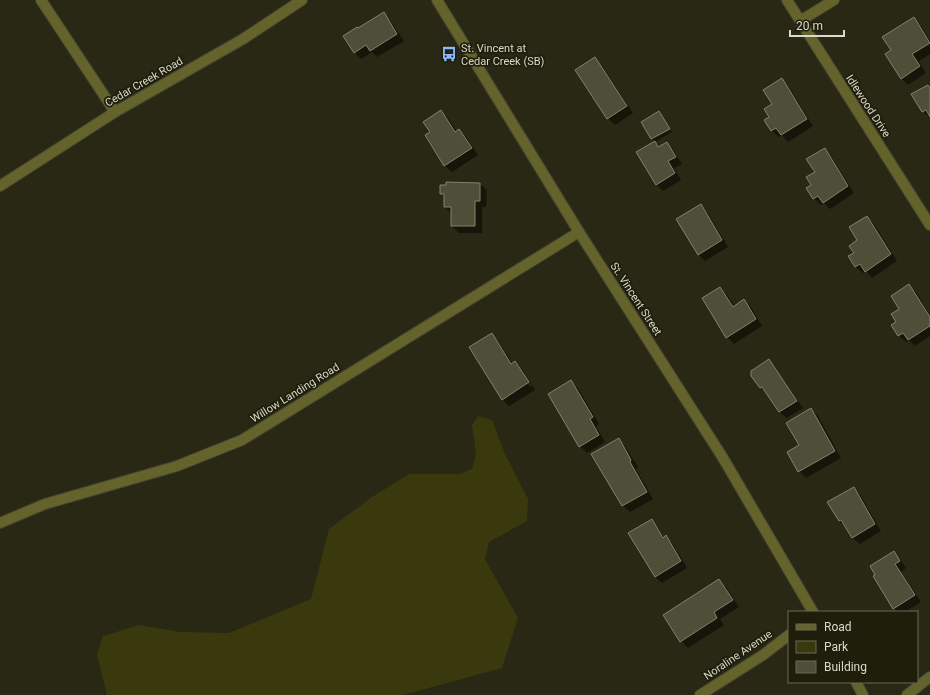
<svg xmlns="http://www.w3.org/2000/svg" width="930" height="695" viewBox="0 0 930 695" font-family="Roboto,sans-serif">
<style>
.green{fill:#3a390d}
.shadow{fill:#0007;fill-rule:evenodd}
.building{fill:#4e4e39;stroke:#82836c}
.lines{fill:none;stroke-linecap:round;stroke-linejoin:round}
.minor-casing{stroke:#444432;stroke-width:12}
.tertiary-casing{stroke:#444432;stroke-width:12}
.minor{stroke:#63632b;stroke-width:10}
.tertiary{stroke:#63632b;stroke-width:10}
.labels{text-anchor:middle;dominant-baseline:central;stroke-width:3.5;stroke-linejoin:round;paint-order:stroke}
.poi-label{font-size:11px;fill:#d9d9cd;stroke:#1e1e0b;text-anchor:start}
.street-label{font-size:11px;fill:#d9d9cd;stroke:#1e1e0b}
</style>
<rect width="100%" height="100%" fill="#282814"/>
<path class="green" d="M478,416L492,420L505,454L528,499L527,521L489,542L485,559L518,618L502,668L403,695H107L97,655L103,636L139,625L180,632L229,633L311,599L329,529L372,497L409,474H460L472,469L476,454L472,425Z"/>
<path class="shadow" d="M383,13L390,20L404,41L377,57L372,52L361,59L355,53L344,36L358,29Z
M914,19L920,25L930,40V54L919,61L926,73L908,85L901,78L893,50Z
M594,58L601,65L633,113L615,125L608,118Z
M782,80L788,86L813,126L788,142L782,135L779,137L772,131L766,121L771,118Z
M930,88V118L923,111L913,95Z
M441,111L448,118L457,132L459,130L466,137L478,155L452,172L445,166L426,136L431,133Z
M659,112L672,132L655,142L652,138Z
M655,142L660,147L666,143L673,150L682,164L674,168L681,180L663,191L656,184Z
M825,149L831,156L854,193L830,209L824,203L821,205L814,198L813,185Z
M480,184L487,190L486,207H482V233H459L452,226V214L445,207V198L441,194Z
M701,205L707,212L728,247L705,261L698,254Z
M867,217L874,224L897,261L872,278L866,271L863,273L856,267L850,257L855,254Z
M909,286L916,292L930,315V336L915,346L909,340L906,342L899,336L893,325L898,322L901,309Z
M720,288L727,295L735,307L744,301L751,307L762,326L734,344L727,337Z
M492,334L498,341L513,364L515,362L522,369L535,390L509,406L502,399ZM519,369H521L532,386L530,387Z
M768,360L775,367L803,408L787,418L780,412L768,394L761,388L752,376Z
M571,381L578,388L599,424L596,426L605,442L587,453L580,446Z
M811,409L818,416L841,458L806,478L799,471L788,453L801,446Z
M618,439L625,446L638,467L636,469L653,499L630,512L623,506L593,455Z
M854,488L860,495L881,531L860,544L853,538L847,527L839,521Z
M651,520L658,527L664,538L666,537L672,543L687,568L662,583L655,577Z
M893,552L900,559L906,568L901,572L921,602L905,612H898L894,608Z
M719,580L726,587L739,607L720,619L724,625L688,648L681,641Z"/>
<path class="building" d="M384,12L397,34L370,51L366,45L354,53L343,36L357,27L358,28Z
M914,17L930,43L912,54L920,66L901,79L885,54L891,50L882,37Z
M595,57L627,106L607,119L575,70Z
M782,78L807,119L781,135L776,128L771,131L764,120L769,117L764,109L772,104L763,90Z
M928,85L930,88V117L926,110L922,112L911,94Z
M441,110L455,132L459,129L472,148L444,166L425,135L430,132L423,122Z
M659,111L670,129L651,139L641,122Z
M655,141L658,147L667,142L676,157L668,161L675,173L656,185L636,152Z
M825,148L848,186L823,203L818,196L813,199L806,188L811,185L806,177L815,172L806,159Z
M446,182L480,183V201H475V226H451V207H444V194H440V185H446Z
M701,204L722,240L698,255L676,219Z
M867,216L891,254L865,272L860,264L855,267L848,256L854,253L849,246L857,240L849,227Z
M909,284L930,317V326L908,340L903,333L898,336L891,325L896,322L891,314L899,309L891,296Z
M720,287L733,307L744,299L756,319L726,338L702,298Z
M492,333L511,364L515,361L529,382L502,400L469,347Z
M769,359L797,401L779,412L762,387L760,388L751,376V371Z
M571,380L593,417L590,419L599,435L579,447L548,394Z
M811,408L835,451L798,472L787,452L799,445L786,423Z
M619,438L631,460L630,462L647,492L622,506L591,454Z
M854,487L875,524L852,538L841,520L839,521L827,502Z
M652,519L663,538L666,535L681,561L655,577L628,533Z
M894,551L900,561L895,564L915,595L893,609L873,576L875,575L870,566Z
M719,579L733,600L714,612L717,618L680,642L663,615Z"/>
<g class="lines">
<g class="minor-casing">
<path id="minor" d="M41,0L115,112
M787,0L930,225
M800,21L834,0
M0,186L115,112L243,39L302,0
M0,523L45,504L177,466L242,440L579,232
M700,695L763,655L789,635
M907,695L930,677"/>
</g>
<g class="tertiary-casing">
<path id="tertiary" d="M437,0L579,232L723,458L813,612
M856,682L863,695"/>
</g>
<use href="#minor" class="minor"/>
<use href="#tertiary" class="tertiary"/>
</g>
<defs>
<g id="bus-bare" transform="scale(1.2)"><path d="M-5-6H5V4H4V6H2V4H-2V6H-4V4H-5ZM-3.5-4V0h7V-4ZM-3.5 1.2v1.5H-2V1.2ZM2 1.2v1.5H3.5V1.2Z" fill="#8db9fc" stroke="#1e1e0b" stroke-width="2.5" paint-order="stroke"/></g>
</defs>
<g fill-rule="evenodd">
<use href="#bus-bare" x="449" y="54"/>
</g>
<g class="labels">
<g class="poi-label">
<text x="461" y="48">St. Vincent at<tspan x="461" dy="13">Cedar Creek (SB)</tspan></text>
</g>
<g class="street-label">
<text transform="translate(144 82) rotate(-30)">Cedar Creek Road</text>
<text transform="translate(868 106) rotate(57)">Idlewood Drive</text>
<text transform="translate(636 299) rotate(57)">St. Vincent Street</text>
<text transform="translate(295 393) rotate(-32)">Willow Landing Road</text>
<text transform="translate(738 655) rotate(-34)">Noraline Avenue</text>
</g>
</g>
<rect x="788" y="611" width="130" height="72" fill="#1e1e0b" stroke="#696959"/>
<rect x="796" y="624" width="20" height="6" fill="#63632b" stroke="#696959"/>
<text x="824" y="631" font-size="12" fill="#d9d9cd">Road</text>
<rect x="796" y="641" width="20" height="12" fill="#3a390d" stroke="#696959"/>
<text x="824" y="651" font-size="12" fill="#d9d9cd">Park</text>
<rect x="796" y="661" width="20" height="12" fill="#4e4e39" stroke="#696959"/>
<text x="824" y="671" font-size="12" fill="#d9d9cd">Building</text>
<path d="M790 30v6h54v-6" fill="none" stroke="#d9d9cd" stroke-width="2"/>
<text x="796" y="30" font-size="12" fill="#d9d9cd" stroke="#1e1e0b" stroke-width="3" paint-order="stroke">20 m</text>
</svg>
